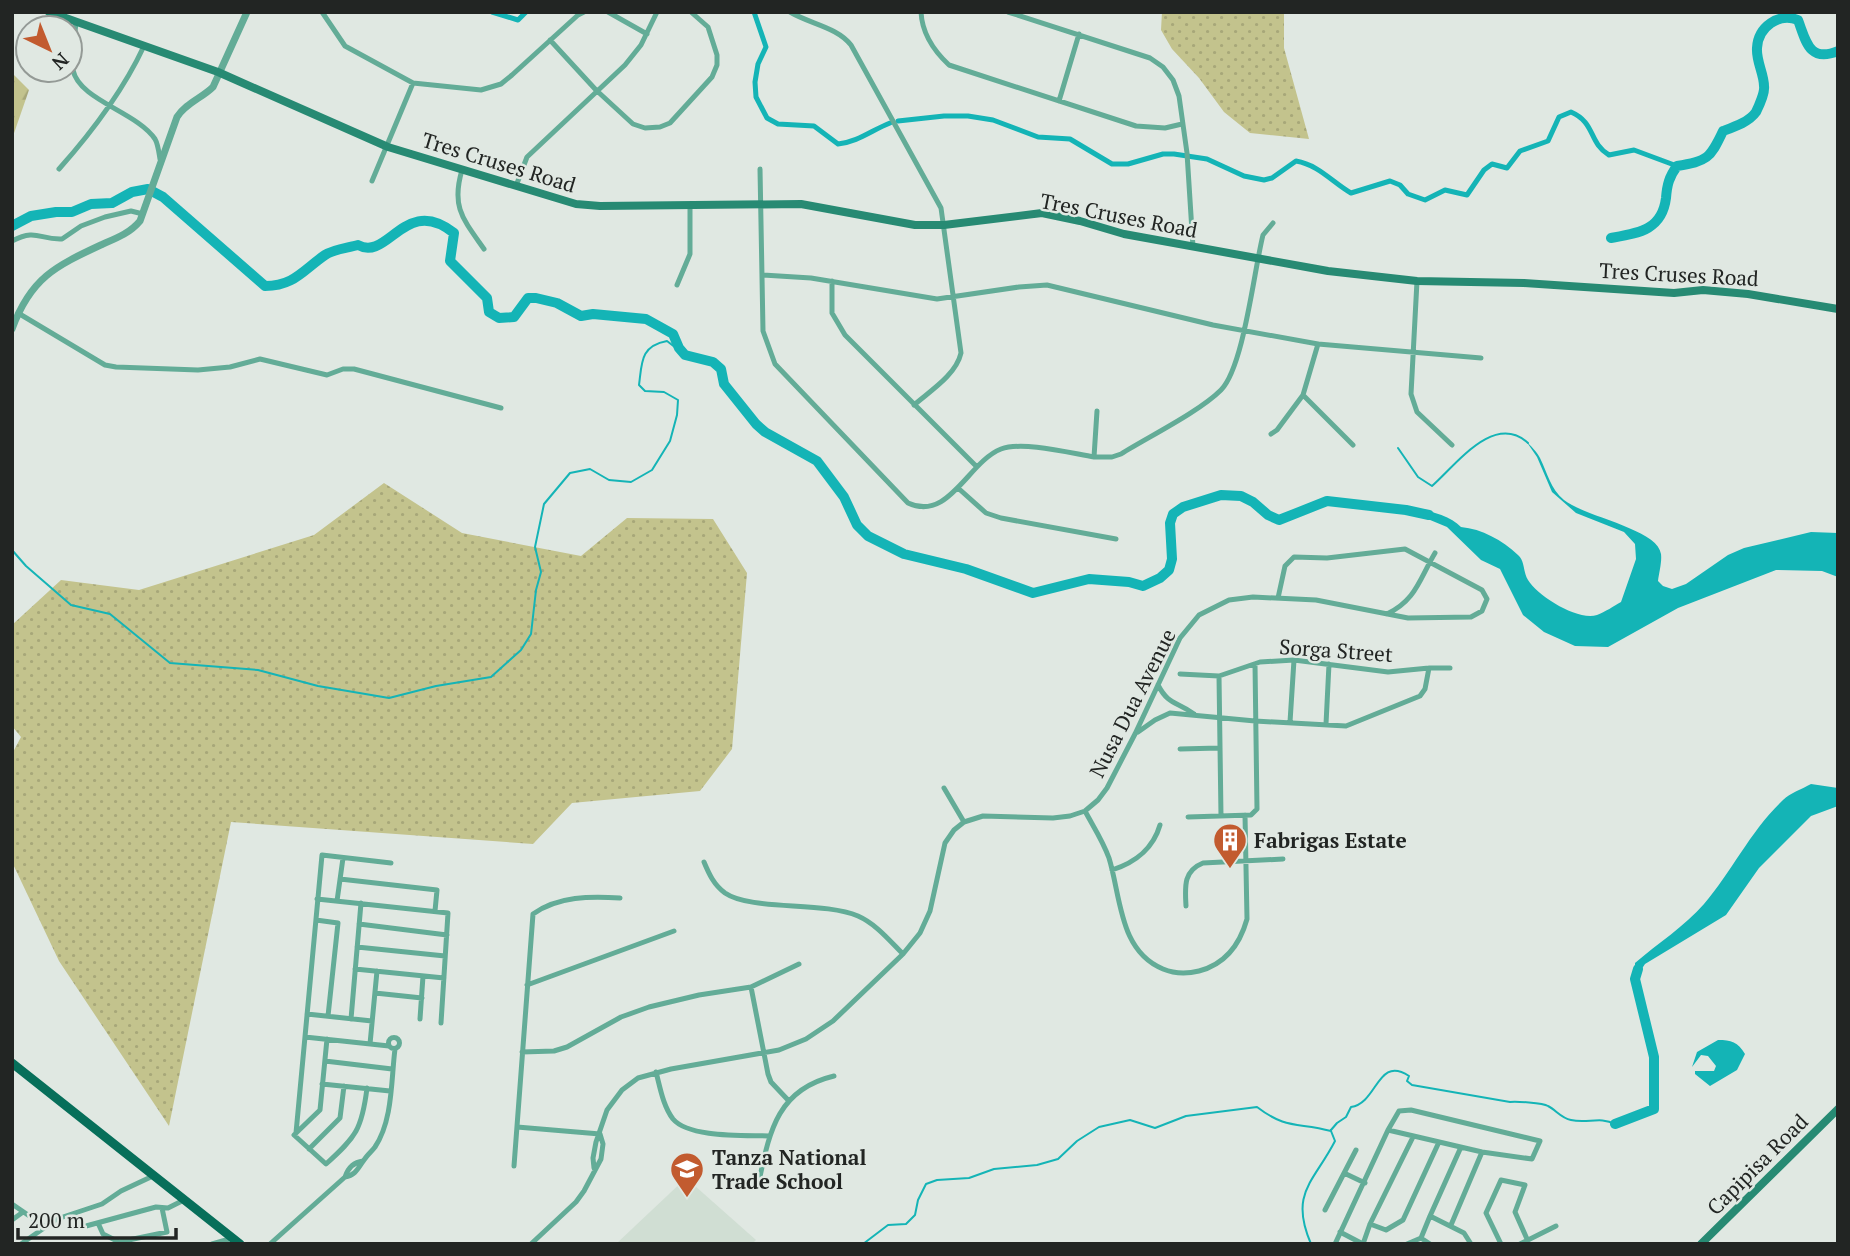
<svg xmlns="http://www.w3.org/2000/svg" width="1850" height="1256" viewBox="0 0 1850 1256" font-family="'PT Serif',serif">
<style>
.built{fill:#d0ded3}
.grass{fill:url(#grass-dots)}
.forest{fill:url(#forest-firs)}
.water{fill:#14b4b6}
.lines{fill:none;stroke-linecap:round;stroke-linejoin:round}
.stream{stroke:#14b4b6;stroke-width:2}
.canal{stroke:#14b4b6;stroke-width:5}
.river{stroke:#14b4b6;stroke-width:10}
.minor{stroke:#63ac97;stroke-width:5}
.tertiary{stroke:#63ac97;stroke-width:7}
.secondary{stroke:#278a73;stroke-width:8}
.primary{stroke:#076f5a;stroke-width:9}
.labels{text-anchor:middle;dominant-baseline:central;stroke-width:5;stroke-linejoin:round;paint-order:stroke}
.street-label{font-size:21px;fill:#222523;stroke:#e0e8e2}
.poi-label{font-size:21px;font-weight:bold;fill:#222523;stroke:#e0e8e2;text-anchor:start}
</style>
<defs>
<pattern id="grass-dots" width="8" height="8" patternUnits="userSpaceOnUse" patternTransform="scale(1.75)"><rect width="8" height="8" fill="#c3c38d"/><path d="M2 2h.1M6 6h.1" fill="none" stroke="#a7a779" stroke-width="1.8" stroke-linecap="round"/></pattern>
<pattern id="forest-firs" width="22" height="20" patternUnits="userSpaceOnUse" patternTransform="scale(1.75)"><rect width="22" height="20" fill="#c3c38d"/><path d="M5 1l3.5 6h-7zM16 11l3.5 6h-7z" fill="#a7a779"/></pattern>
</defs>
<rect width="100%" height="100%" fill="#e0e8e2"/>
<path class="built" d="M686,1178L756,1240L752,1244H616Z"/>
<path class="grass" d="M1162,12H1284V48L1309,139L1250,133L1224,112L1199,78L1172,49L1161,30Z
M384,483L462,533L581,556L627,518L713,519L747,573L732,749L700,791L572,803L533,844L231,822L169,1126L59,961L12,862V754L21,737L12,726V625L61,580L139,590L314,535Z"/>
<path class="forest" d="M12,73L29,90L12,139Z"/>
<path class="water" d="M1526,441C1531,446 1537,452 1540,458C1548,474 1550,488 1564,500C1585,517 1658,529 1661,554C1662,562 1659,573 1658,581L1663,586L1672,589L1686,584L1728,555L1744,548L1811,532L1838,533V577L1822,571L1776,570L1678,608L1608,647L1575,646L1544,632L1523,615L1500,569L1481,560L1447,527L1406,510L1327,501C1362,504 1437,502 1461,527C1482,529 1502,540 1518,555C1525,561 1523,572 1528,580C1538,596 1577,621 1597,615C1605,612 1614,606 1621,602L1636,559L1635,544L1624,532L1576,513L1552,492L1537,457Z
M1811,784L1838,788V806L1811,816L1759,868L1726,915L1645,964L1635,979V963C1657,944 1685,926 1704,904C1732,871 1751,830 1783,800C1790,793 1802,789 1811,784Z
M1718,1040C1731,1040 1738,1042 1745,1054L1737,1070L1710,1086L1695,1074V1071H1714L1716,1066L1708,1056L1701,1055L1692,1067L1697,1052Z"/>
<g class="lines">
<path class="stream" d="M1398,448L1418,477L1432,486C1456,465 1494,412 1528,443
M12,550L26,566L71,605L110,614L170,663L258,670L318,686L389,698L436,686L491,677L521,650L531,634L536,590L541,572L535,547L544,504L570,473L590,469L609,480L631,482L652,470L670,441L677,415L678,400L664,392L645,391L639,385C642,363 640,346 667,341L685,355
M1331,1130L1337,1123L1346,1117L1351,1107C1378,1103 1377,1055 1409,1076L1407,1081L1412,1085L1510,1102C1515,1101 1543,1103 1548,1106C1556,1110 1561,1118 1571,1120C1587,1124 1600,1116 1615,1124
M863,1244L888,1225L906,1224L915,1215L918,1200L926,1184L937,1180L969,1178L994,1169L1037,1165L1058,1159L1077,1141L1099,1127L1130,1120L1155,1128L1186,1116L1257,1107C1287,1130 1298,1122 1331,1131
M1311,1244C1289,1193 1314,1182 1335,1141L1331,1131"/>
<path class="canal" d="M492,12L518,20L526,12
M754,12L766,47L758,64L755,82L756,97L767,118L778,124L814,126L838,144C858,142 872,130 890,123
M898,121L944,116H968L993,120L1038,137L1070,139L1112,164H1128L1163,154H1174L1207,159L1244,176L1264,180L1272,178L1296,161C1319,165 1332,182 1351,193L1390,181L1400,185L1408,194L1425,200L1445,190L1467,195L1484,170L1492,164L1507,168L1520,151L1548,141L1559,117L1571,112C1596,123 1588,142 1609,155L1634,150L1677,166"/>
<path class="river" d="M12,226L31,216L56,212H72L91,204L112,203L132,192L148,189L163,197L265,286C294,286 303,270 325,255C334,249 347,248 358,245C388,262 405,194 454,233L450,261L487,298L489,312L499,318L514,317L528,298H536L557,303L581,316L593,314L646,319L673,334L679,348L685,355L713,362L721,369L724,384L756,424L765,432L817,461L844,497L857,525L868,536L904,554L966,569L1033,593L1089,579L1129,582L1143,586L1160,578L1169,570L1172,559L1170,523L1173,514L1183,507L1221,495L1241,496L1253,502L1268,515L1279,520L1327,501L1406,510L1429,515
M1611,238C1639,233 1662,230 1666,198C1667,185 1669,177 1677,166C1707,161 1710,159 1723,131C1734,127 1749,122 1756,112C1759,106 1765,92 1764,86C1764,74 1756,61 1757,48C1758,27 1779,12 1798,20C1806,41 1809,63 1838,51
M1615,1124L1654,1109V1057L1635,979L1638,969"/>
<path class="minor" d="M322,12L345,46L413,83L481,90L501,84L512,75L578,15L584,12
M608,12L647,34
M790,12C810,24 837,27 851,45L941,208L961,353C956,375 930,391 914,405
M921,12C922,33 934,51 949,65L1136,126L1165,128L1182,124
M1008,12L1150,58L1163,67L1173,80L1179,96L1187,153L1193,247
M76,22C75,35 71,58 73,70C79,100 137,112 155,139C158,144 159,153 160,159
M550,40L596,90L633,124L645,128L660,127L670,123L712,77L717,65V55L708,27L691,12
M1059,101L1079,34
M59,169C92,132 123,91 144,46
M760,169L763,331L775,364L908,503C949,522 968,462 1001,449C1023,441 1070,453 1094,457L1097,411
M462,170C451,207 463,219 484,249
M372,181L413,83
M516,186L527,157L625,65L641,45L657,12
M12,241C37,228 39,240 62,239L81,226L105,217L131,211L143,214
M763,275L811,278L937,299L1019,287L1047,285L1213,325L1318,344L1481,358
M832,281V313L845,335L976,466
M1417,281L1411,394L1417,412L1452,445
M677,285L690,254V206
M18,313L105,365L116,367L198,370L230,367L260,359L327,375L343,369H354L501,408
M1303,395L1353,445
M1271,434L1277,430L1303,395L1318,344
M1094,457H1112L1121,454C1148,437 1199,412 1221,390C1244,366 1254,270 1263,235L1273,223
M958,488L986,513L1001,518L1116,539
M1387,614C1416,600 1419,580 1435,553
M1180,674L1219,676L1260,662L1294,660L1388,672L1429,668H1450
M1219,676L1221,816
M1158,685C1169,706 1177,701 1194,714
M1290,722L1294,660
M1326,724L1329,664
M1138,732L1155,720L1170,713L1255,721L1346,726L1420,696L1425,689L1429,668
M1180,749L1219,748
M944,788L964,822
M1085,811C1093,826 1103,841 1109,858C1121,897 1119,951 1163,969C1175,974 1187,974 1199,971C1226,964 1240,944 1247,919L1245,815
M1188,817L1251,815L1257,809L1255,664
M704,862C709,874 714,885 725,893C751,911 823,901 858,916C876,924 889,940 903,954
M1112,870C1136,862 1153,849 1160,825
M340,879L437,890L435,911
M317,899L448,913L441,1023
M337,901L343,858
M1186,906C1185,887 1183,871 1203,863L1283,859
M316,920L338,923L328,1016
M359,924L447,935
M357,947L445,956
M355,969L444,978
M527,985L674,931
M751,987L768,1074L771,1082L788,1100
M375,993L422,998
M307,1014L372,1021
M351,1019L361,903
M420,1019L423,976
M305,1037L389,1046
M388.5 1043a5.5 5.5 0 1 1 11 0a5.5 5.5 0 1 1-11 0Z
M327,1039L320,1110L294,1135L326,1164C356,1137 362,1129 367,1088
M370,1044L377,971
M522,1052L554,1051L567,1047L621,1017L649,1007L699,995L751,987L799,964
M325,1061L392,1069
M656,1072C660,1087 663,1106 673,1119C689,1138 745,1135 769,1136
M322,1084L390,1091
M517,1127L600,1134
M296,1133L322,855L391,863
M309,1149L340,1118L344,1086
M514,1166L533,914C558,896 591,896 620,898
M594,1168L593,1158L596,1142L607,1110L622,1090L638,1078L671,1069L779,1050L806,1039L833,1021L903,954L920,933L930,911L945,843L954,830L964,822L983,816L1053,818L1070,816L1085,811L1098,800L1107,788L1135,734L1180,638L1199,615L1229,600L1253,597L1316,600L1408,618L1471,617L1482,611L1487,599L1482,590L1405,549L1327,558L1294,557L1285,566L1278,598
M1344,1173L1365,1183
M345,1177C356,1175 358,1168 364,1160C367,1155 372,1151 375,1147C393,1120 391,1080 395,1049
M758,1186C769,1135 775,1090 834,1076
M12,1204L44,1226
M1325,1210L1356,1150
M1430,1216L1461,1147
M12,1220L23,1212
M98,1223L103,1234L119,1242L167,1232L162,1208
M1370,1224L1386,1230L1403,1220L1439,1142
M1451,1225L1482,1152
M86,1226L156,1207L168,1208L184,1200
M1340,1232L1363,1244L1370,1224L1413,1137
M21,1244L57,1219L102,1204L121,1191L153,1176
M212,1244L233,1238
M270,1244L345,1177C348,1168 354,1162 363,1161
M531,1244L576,1202L584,1191L601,1159L603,1144L600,1134
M1335,1244L1388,1130L1399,1111L1411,1110L1540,1141L1532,1159L1482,1152L1388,1130
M1407,1244L1421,1238
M1430,1244L1421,1238L1430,1216L1464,1233L1471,1244
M1501,1244L1486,1213L1501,1180L1525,1185L1515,1212L1527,1239
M1520,1244L1556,1226"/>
<path class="tertiary" d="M12,329C31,277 56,266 103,244C117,238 130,233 140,221L177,117C186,103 202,98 213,87L247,12"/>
<path class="secondary" d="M49,12L218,72L388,147L576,204L600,206L801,204L915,225H944L1042,213L1080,221L1124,234L1328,271L1417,281L1524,283L1674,293L1703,290L1748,294L1838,309
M1701,1244L1838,1109"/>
<path class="primary" d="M12,1063L240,1244"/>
</g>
<defs>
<g id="building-pin" transform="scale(1.75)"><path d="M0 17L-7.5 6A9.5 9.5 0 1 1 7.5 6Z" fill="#c25b2f" stroke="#e0e8e2"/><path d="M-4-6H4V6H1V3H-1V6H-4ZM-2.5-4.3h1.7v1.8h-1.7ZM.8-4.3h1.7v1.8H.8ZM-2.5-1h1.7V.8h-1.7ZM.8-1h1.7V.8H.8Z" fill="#fff"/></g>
<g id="school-pin" transform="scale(1.75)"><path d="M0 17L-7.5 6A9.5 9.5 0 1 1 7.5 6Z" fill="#c25b2f" stroke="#e0e8e2"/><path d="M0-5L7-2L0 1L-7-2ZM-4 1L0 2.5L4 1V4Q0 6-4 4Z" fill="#fff"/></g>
</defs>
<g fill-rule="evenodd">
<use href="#building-pin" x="1230" y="840"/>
<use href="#school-pin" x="687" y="1169"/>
</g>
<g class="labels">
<g class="street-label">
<text transform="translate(499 162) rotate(17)">Tres Cruses Road</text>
<text transform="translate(1119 215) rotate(11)">Tres Cruses Road</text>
<text transform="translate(1679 274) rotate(3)">Tres Cruses Road</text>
<text transform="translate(1336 650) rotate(4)">Sorga Street</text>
<text transform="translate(1132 703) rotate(-63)">Nusa Dua Avenue</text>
<text transform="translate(1757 1164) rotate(-45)">Capipisa Road</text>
</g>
<g class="poi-label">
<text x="1254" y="840">Fabrigas Estate</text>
<text x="712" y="1157">Tanza National<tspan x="712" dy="24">Trade School</tspan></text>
</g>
</g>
<rect width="1850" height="1256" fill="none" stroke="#222523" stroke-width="28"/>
<g transform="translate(49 49) rotate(137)"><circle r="33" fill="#e0e8e2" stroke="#949a96" stroke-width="2"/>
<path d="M0-5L12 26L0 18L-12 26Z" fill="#c25b2f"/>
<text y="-10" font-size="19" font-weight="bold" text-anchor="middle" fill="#222523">N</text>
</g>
<path d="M18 1228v10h158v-10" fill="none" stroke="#222523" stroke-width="3.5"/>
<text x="28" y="1228" font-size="21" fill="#222523" stroke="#e0e8e2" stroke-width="5" paint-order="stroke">200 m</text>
</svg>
